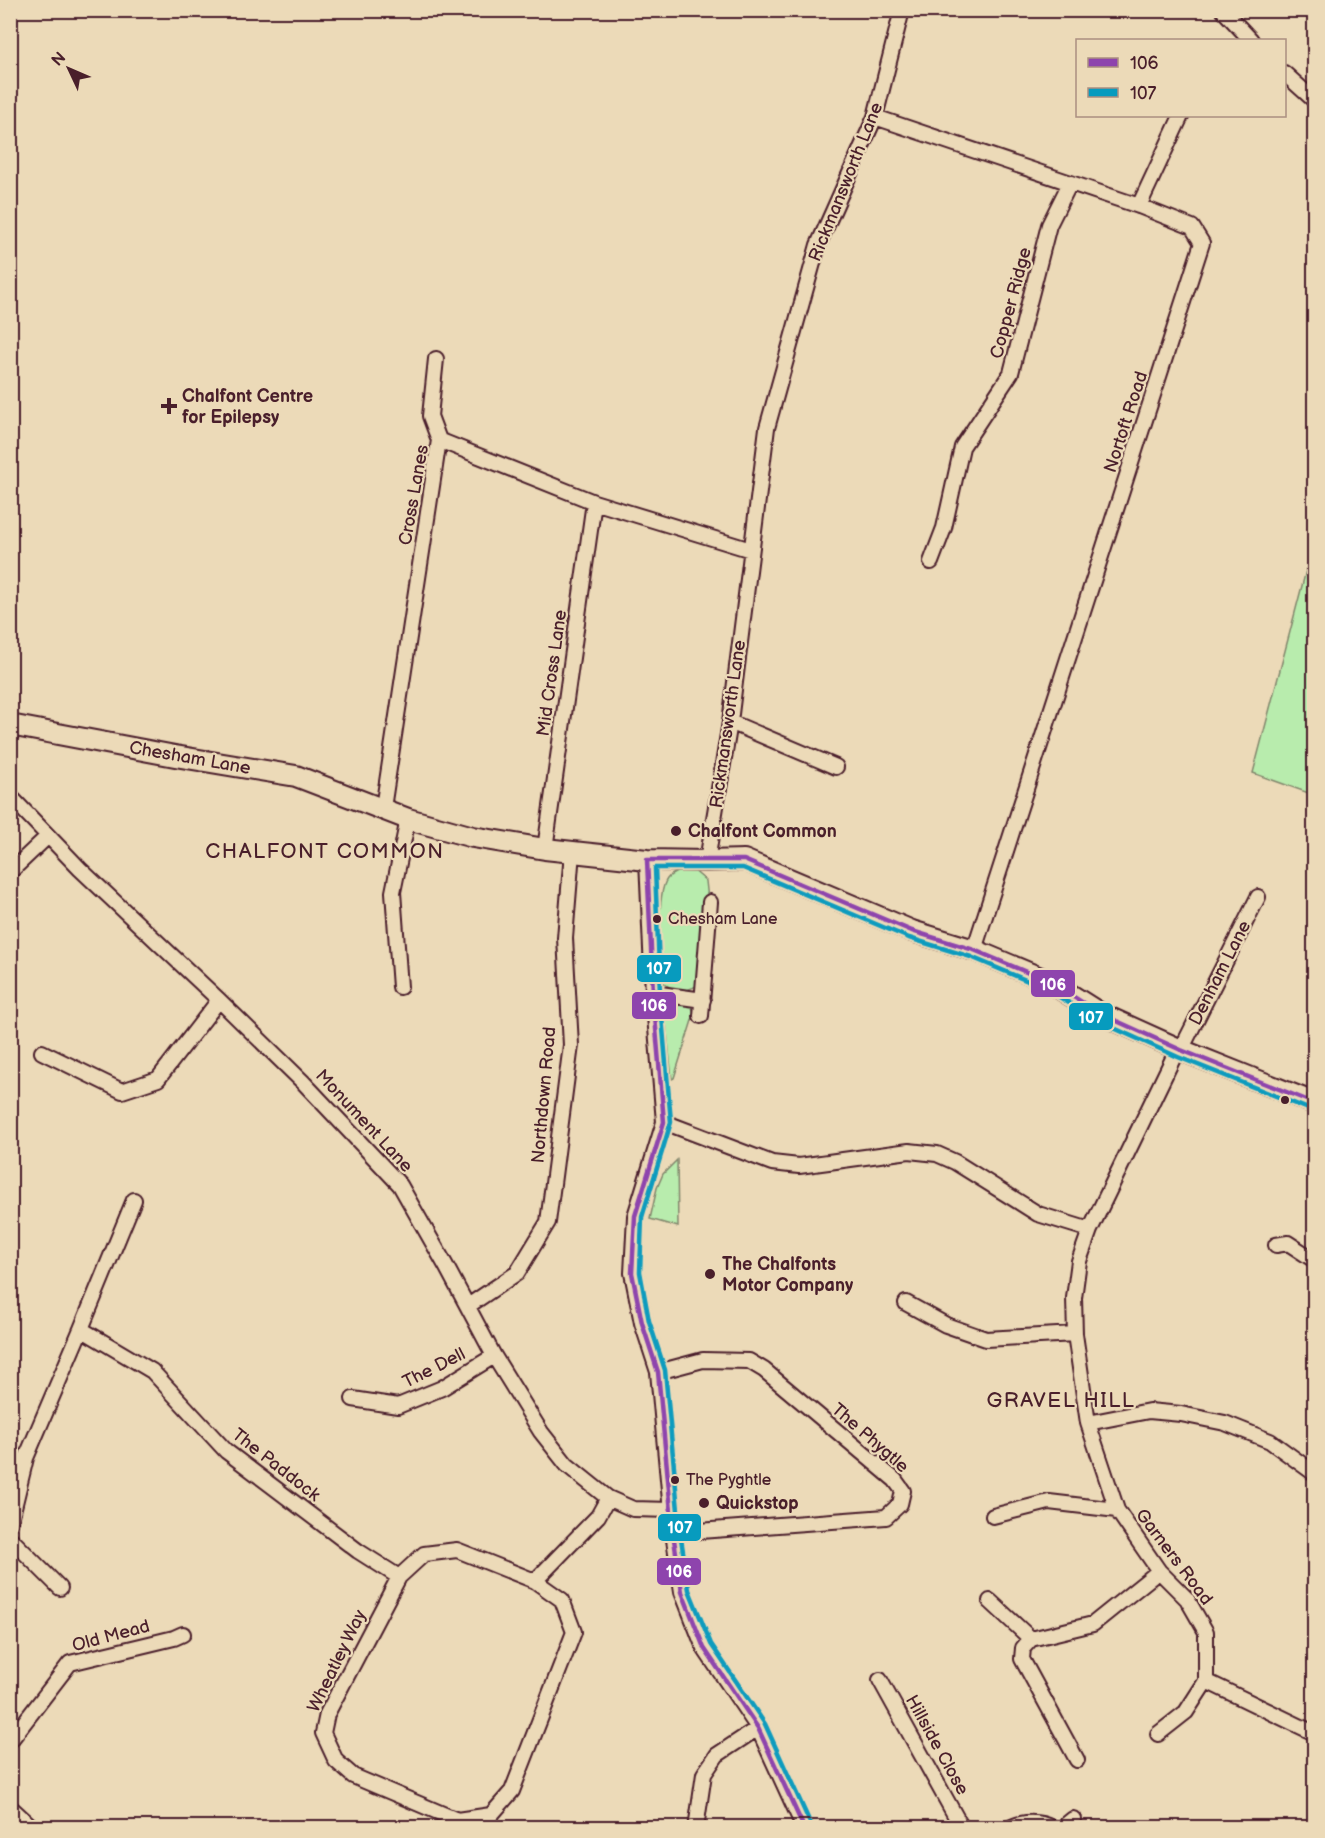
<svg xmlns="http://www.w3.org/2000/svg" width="1325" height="1838" viewBox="0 0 1325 1838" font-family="'Balsamiq Sans',sans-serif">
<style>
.green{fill:#b8ecad;stroke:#81866c;stroke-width:1.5}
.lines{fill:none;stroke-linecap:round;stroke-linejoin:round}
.street-casing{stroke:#4a1f2b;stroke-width:18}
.secondary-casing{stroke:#4a1f2b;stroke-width:24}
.street{stroke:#ecdab8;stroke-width:14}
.secondary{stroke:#ecdab8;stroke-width:20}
.bus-1-casing{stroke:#ecdab8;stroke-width:9}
.bus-2-casing{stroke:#ecdab8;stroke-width:9}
.bus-1{stroke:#8e44ad;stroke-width:4.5}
.bus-2{stroke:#079bbe;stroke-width:4.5}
.poi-dot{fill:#4a1f2b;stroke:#ecdab8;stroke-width:2}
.labels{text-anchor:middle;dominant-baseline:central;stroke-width:4.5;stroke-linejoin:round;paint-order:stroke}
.bus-label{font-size:16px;fill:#4a1f2b;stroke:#ecdab8;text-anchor:start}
.street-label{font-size:18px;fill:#4a1f2b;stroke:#ecdab8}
.poi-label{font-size:18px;font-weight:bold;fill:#4a1f2b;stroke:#ecdab8;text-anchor:start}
.quarter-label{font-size:21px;letter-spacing:1.5px;fill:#4a1f2b;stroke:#ecdab8}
.line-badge{stroke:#ecdab8;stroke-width:2}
.badge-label{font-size:16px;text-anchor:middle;font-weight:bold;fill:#fff}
</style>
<rect width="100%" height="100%" fill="#ecdab8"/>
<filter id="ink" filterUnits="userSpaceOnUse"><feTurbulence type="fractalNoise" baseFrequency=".0167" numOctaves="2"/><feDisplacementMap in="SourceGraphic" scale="12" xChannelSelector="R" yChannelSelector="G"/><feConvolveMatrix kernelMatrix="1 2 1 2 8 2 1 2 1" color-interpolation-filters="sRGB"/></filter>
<g filter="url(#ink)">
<path class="green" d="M1314,540V795L1253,773Z
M692,869L706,881C711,914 705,949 701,982C691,992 674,993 664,983C660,963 656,894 667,879C673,871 682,871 692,869Z
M674,1001C686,1002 691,1000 694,1014L674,1078L672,1079L665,1013L668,1006Z
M677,1160L678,1227L650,1219L657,1188L663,1174Z"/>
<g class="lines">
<g class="street-casing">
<path id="street" d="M1223,10L1251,40
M1284,73L1314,100
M875,117L1139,206L1192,227L1202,243L974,950
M1139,206L1181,116
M439,440L594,502L751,550
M931,562L944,528L962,447L1011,373L1049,225L1070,183
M730,722L836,767
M10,796L80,869L219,1000L303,1082L400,1185L446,1266L494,1356L541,1432L567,1465L608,1498L633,1509L671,1510
M383,808L439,440L430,416L436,359
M545,849L594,502
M647,860L653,993L664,1122L635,1216L632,1273L642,1323L658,1372L673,1533L682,1592L704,1648L758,1728L804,1828
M707,861L730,722L767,428L818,245L875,117L902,10
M10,872L48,836
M400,987L393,892L408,819
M653,993L703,1000
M701,1016L710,902
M1181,1050L1258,897
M42,1052L122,1091L158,1079L219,1000
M664,1122L772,1163L799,1166L909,1151L937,1154L955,1162L1038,1214L1090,1230
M1276,1245L1288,1243L1314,1260
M906,1303L946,1325L986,1339L1075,1334
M468,1306L517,1273L548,1222L571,1045L565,938L572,852
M81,1329L152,1371L226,1451L358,1551L399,1577
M658,1372L703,1360L749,1361L764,1370L895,1480L903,1491L900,1504L886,1517L673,1533
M353,1399L398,1406L442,1388L494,1356
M1088,1423L1149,1411L1181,1414L1225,1423L1270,1441L1314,1473
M993,1516L1049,1502L1117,1510
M10,1524L26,1458L81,1329L134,1200
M10,1538L60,1588
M457,1550L535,1581L562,1600L574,1632L512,1791L491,1815L457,1820L353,1776L336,1761L323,1733L327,1714L399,1577L424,1554Z
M535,1581L598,1516L608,1498
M990,1601L1031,1639
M880,1680L962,1828
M1206,1681L1314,1733
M1158,1734L1186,1712L1206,1681V1632L1187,1599L1159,1571L1117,1510L1088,1423L1075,1334L1074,1298L1079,1261L1090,1230L1178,1048
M10,1741L70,1663L174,1638L183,1634
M1077,1760L1022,1659L1023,1648L1031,1639L1093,1624L1159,1571
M10,1807L33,1828
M696,1828L704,1774L717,1755L758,1728
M1010,1828C1023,1821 1039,1821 1052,1828
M1062,1828L1073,1819"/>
</g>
<g class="secondary-casing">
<path id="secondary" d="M10,725L175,756L296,776L408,819L473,837L545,849L647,860L707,861L744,860L912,931L974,950L1050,982L1099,1013L1181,1050L1314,1103"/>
</g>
<use href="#street" class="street"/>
<use href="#secondary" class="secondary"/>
<g class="bus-1-casing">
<path id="bus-1" d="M804,1828L758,1728L704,1648L682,1592L673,1533L658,1372L642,1323L632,1273L635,1216L664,1122L653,993L647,860H744L912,931L974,950L1050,982L1099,1013L1181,1050L1314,1103"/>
</g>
<g class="bus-2-casing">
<path id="bus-2" d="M811,1825L765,1724L711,1644L689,1590L680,1532L665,1370L649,1321L640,1272L642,1217L671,1122L660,993L655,868H743L909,938L971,957L1047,989L1096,1020L1178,1057L1311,1110"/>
</g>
<use href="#bus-1" class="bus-1"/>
<use href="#bus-2" class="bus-2"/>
</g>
</g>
<g class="poi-dot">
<path d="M166 397h6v6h6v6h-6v6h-6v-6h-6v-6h6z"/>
<circle cx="676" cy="831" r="6"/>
<circle cx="657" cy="919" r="5"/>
<circle cx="1285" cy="1100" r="5"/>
<circle cx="710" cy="1274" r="6"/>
<circle cx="675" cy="1480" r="5"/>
<circle cx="704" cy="1503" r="6"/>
</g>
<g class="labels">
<g class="bus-label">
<text x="668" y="919">Chesham Lane</text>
<text x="686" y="1480">The Pyghtle</text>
</g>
<g class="street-label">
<text transform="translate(846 182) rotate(-68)">Rickmansworth Lane</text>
<text transform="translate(1011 303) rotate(-75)">Copper Ridge</text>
<text transform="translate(1126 422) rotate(-72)">Nortoft Road</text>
<text transform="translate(414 495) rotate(-80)">Cross Lanes</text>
<text transform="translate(552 673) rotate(-82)">Mid Cross Lane</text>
<text transform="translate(728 724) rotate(-82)">Rickmansworth Lane</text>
<text transform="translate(190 758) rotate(10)">Chesham Lane</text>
<text transform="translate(1220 973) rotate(-63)">Denham Lane</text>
<text transform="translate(544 1095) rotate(-85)">Northdown Road</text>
<text transform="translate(364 1121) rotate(47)">Monument Lane</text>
<text transform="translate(434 1368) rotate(-27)">The Dell</text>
<text transform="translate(870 1438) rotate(41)">The Phygtle</text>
<text transform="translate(276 1465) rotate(38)">The Paddock</text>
<text transform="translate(1174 1557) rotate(53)">Garners Road</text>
<text transform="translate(111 1636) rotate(-15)">Old Mead</text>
<text transform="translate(337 1661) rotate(-64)">Wheatley Way</text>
<text transform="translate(937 1745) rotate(61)">Hillside Close</text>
</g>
<g class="poi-label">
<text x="182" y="396">Chalfont Centre<tspan x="182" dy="21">for Epilepsy</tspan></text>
<text x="688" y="831">Chalfont Common</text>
<text x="722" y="1264">The Chalfonts<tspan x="722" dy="21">Motor Company</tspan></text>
<text x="716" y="1503">Quickstop</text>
</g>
<g class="quarter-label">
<text x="325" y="851">CHALFONT COMMON</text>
<text x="1061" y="1400">GRAVEL HILL</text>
</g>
</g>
<g class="line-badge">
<rect x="636" y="954" width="46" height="29" rx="6" fill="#079bbe"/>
<rect x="1030" y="969" width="46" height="29" rx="6" fill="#8e44ad"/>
<rect x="631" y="991" width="46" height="29" rx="6" fill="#8e44ad"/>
<rect x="1068" y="1002" width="46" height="29" rx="6" fill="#079bbe"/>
<rect x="657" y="1513" width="45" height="29" rx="6" fill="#079bbe"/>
<rect x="656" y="1557" width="46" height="29" rx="6" fill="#8e44ad"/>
</g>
<g class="badge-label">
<text x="659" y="974">107</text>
<text x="1053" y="990">106</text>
<text x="654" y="1011">106</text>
<text x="1091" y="1023">107</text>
<text x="680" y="1533">107</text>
<text x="679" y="1577">106</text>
</g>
<rect width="1325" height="1838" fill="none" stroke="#ecdab8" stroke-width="36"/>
<rect x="18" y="18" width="1289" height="1802" fill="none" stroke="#4a1f2b" stroke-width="2" filter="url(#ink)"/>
<rect x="1076" y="39" width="210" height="78" fill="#ecdab8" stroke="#ab8f80" stroke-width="1.5"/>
<rect x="1088" y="58" width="30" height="9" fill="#8e44ad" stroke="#ab8f80" stroke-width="1.5"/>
<text x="1130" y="69" font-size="18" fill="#4a1f2b">106</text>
<rect x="1088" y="88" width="30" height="9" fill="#079bbe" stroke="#ab8f80" stroke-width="1.5"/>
<text x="1130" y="99" font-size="18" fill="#4a1f2b">107</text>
<g transform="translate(69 69) rotate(314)" stroke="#ecdab8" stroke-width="4.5" paint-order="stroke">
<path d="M0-4.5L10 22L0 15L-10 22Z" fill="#4a1f2b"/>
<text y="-9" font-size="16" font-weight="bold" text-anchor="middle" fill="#4a1f2b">N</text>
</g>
</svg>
